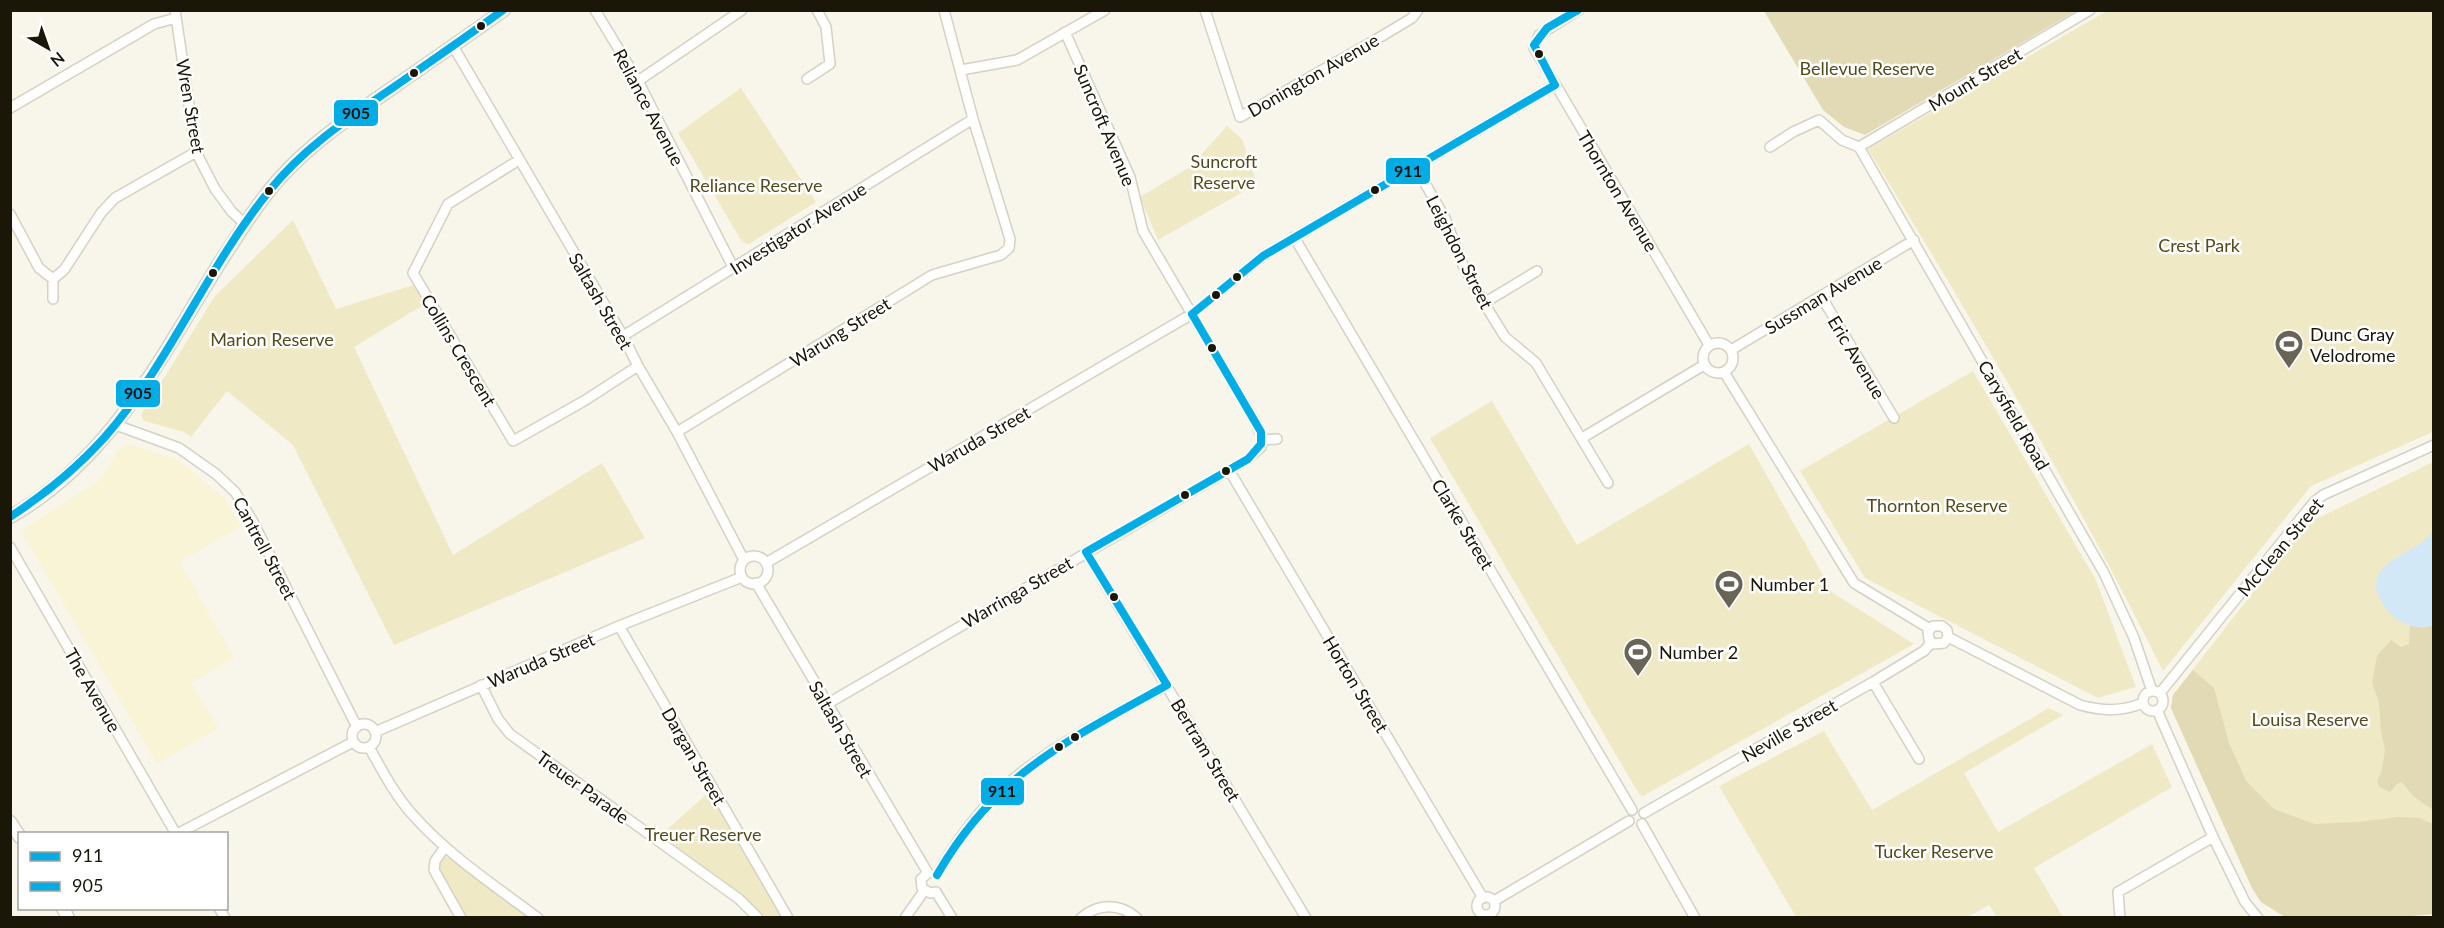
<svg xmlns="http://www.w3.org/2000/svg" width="2444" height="928" viewBox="0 0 2444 928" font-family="Lato,sans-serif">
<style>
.built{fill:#faf4d6}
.green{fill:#f0e9c5}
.forest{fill:#e1dab4}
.water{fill:#d3e8f6}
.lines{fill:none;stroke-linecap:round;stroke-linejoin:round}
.street-casing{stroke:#d4d1c5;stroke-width:12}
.secondary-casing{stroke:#d4d1c5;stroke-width:15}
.street{stroke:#fefefc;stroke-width:9}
.secondary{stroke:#fefefc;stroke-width:12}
.bus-1-casing{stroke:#fff;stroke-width:12}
.bus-2-casing{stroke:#fff;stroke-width:12}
.bus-1{stroke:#01ade4;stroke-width:8}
.bus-2{stroke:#01ade4;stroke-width:8}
.bus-dot{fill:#1a1709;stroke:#fff;stroke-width:2}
.labels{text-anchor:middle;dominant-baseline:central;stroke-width:5;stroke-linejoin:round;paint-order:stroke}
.park-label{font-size:18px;fill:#544b1d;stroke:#fff}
.street-label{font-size:18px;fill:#1a1709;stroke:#fff}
.poi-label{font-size:18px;fill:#1a1709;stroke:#fff;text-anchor:start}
.line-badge{stroke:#fff;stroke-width:2}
.pale-badge-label{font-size:16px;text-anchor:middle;font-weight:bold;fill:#111}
</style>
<rect width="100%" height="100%" fill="#f8f6ea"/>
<path class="built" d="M129,444L178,460L225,499L241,526L180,562L234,658L191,683L218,728L157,764L22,533L26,527L99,481L120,448Z"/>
<path class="green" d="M2107,11H2433V432L2311,486L2163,671C2074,492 1973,320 1868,149Z
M741,88L816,202L749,244L742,242L678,133Z
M1227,126L1242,139L1257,184L1158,240L1140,197L1190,167Z
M293,220L336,309L417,284L428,302L354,347L453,555L602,463L645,538L394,645L293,445L227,391L191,437L184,432L144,421L141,415L215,296Z
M1973,371L2095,578L2136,687L2098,698L1865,578L1800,471Z
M1492,401L1577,545L1749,444L1833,593L1914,644L1643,796L1639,794L1430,438Z
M2433,462V914L2387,918L2285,917L2261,902L2252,888L2171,708L2173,695L2306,524Z
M2049,708L2063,715L1964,773L1998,832L2152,744L2172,787L2034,868L2063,917H1997L1989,905L1967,917H1796L1719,786L1824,731L1872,810Z
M709,792L783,917H762L733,889L661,835Z
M445,857L450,858L529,917H467L439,869L438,864Z"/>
<path class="forest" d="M1764,11H2076L1865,135L1844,127L1823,110Z
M2410,625L2423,628L2433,625V810L2413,796L2402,782L2398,783L2390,792L2379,787L2377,781L2382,770L2385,750L2381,731L2379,702L2372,683L2377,656L2391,640L2401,647L2409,644Z
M2193,670L2214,688L2229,743L2246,781L2274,809L2315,824L2358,822L2398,817L2420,818L2433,824V914L2387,918L2285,917L2261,902L2252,888L2171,708L2173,695Z"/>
<path class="water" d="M2432,532L2433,625C2421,629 2414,627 2402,622C2393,618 2384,608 2380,599C2361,560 2421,553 2432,532Z"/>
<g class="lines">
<g class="street-casing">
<path id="street" d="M175,10L196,152L215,189L232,212L245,224
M595,10L638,81L734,269
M1205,10L1240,117L1377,39L1412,18L1418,10
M1579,10L1539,35L1534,48L1709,345
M453,46L623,336L638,366L677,432L744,560
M961,70L1017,60L1105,10
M807,79L830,64L826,27L817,10
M638,81L742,10
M10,108L154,24L176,18
M1770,147L1793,132L1819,120L1842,140L1859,147
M1859,147L2104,573L2134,638L2152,691
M1859,147L2090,10
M519,160L448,204L413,273L513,441L584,401L638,366
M1415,166L1445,218L1463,265L1484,303L1505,337L1536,363L1608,483
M10,214L39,268L53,279L64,270L101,213L115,198L196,152
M1294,237L1632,810
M1821,296L1894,418
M53,299V279
M1484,303L1537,271
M623,336L973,119
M1703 358a15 15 0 1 1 30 0a15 15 0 1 1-30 0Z
M1731,350L1914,240
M1724,372L1854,583L1930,629
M116,425L179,448L216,474L235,492L252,520L357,727
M677,432L932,275L1001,255L1009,248L1010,239L973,119L944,10
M1582,438L1704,365
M1263,440L1277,439
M1229,470L1483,898
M10,547L176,834
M1086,552L1306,918
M740 570a14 14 0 1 1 28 0a14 14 0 1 1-28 0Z
M766,563L1192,314L1263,256L1555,85
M756,583L928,873
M619,626L788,918
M1948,637L1944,643L1934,644L1929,640L1928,632L1933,626H1942L1947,630L1948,637L2080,705C2102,711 2121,712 2143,703
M1873,682L1919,759
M481,685L498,719L510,734L739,899L758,918
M2143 701a10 10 0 1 1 20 0a10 10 0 1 1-20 0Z
M2160,693L2314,502L2323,495L2434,445
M827,704L1248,459L1261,447L1263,440L1256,423L1143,231L1130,177L1065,32
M2157,710L2213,837L2245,902L2258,918
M352 736a12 12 0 1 1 24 0a12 12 0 1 1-24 0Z
M375,732L619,626L742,577
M369,747C382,770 394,794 412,814C448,855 494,885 538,918
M1644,813L1873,682L1924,651L1931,643
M1642,824L1695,918
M177,834L353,742
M445,847L435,861L434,870L461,918
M928,873L921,879L922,888L930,893L936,892
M937,875C955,842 982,806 1011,781C1057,742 1115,715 1167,685
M936,892L952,918
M1477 906a9 9 0 1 1 18 0a9 9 0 1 1-18 0Z
M1494,901L1629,821
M219,908L225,918
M905,918L924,891
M1081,918C1098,903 1120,903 1137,918
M2120,918L2118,892L2213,837"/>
</g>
<g class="secondary-casing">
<path id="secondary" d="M10,517C111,459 159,360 219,264C238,235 256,205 279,179C310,144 350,117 388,91C427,64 466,37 504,10
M10,822L20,837
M63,908L68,918"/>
</g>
<use href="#street" class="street"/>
<use href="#secondary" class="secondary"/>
<g class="bus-1-casing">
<path id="bus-1" d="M1555,85L1534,45L1547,28L1578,10
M1192,314L1263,256L1555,85
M1086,552L1248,459L1261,444V432L1192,314
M1086,552L1167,685
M937,875C996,772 1068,741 1167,685"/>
</g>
<g class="bus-2-casing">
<path id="bus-2" d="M10,517C45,494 76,469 104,438C170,363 207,267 270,190C303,149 346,120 388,91C427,64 465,38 503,10"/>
</g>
<use href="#bus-1" class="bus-1"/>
<use href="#bus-2" class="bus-2"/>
</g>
<defs>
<g id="stadium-pin" transform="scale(1.5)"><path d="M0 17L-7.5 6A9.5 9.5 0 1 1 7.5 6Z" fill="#686558" stroke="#fff"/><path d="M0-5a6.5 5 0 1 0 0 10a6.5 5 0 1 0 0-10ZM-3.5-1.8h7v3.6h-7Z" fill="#fff"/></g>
</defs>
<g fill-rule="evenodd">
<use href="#stadium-pin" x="2289" y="344"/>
<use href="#stadium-pin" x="1729" y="584"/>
<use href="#stadium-pin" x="1638" y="652"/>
</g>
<g class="bus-dot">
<circle cx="481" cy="26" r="5"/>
<circle cx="1539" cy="54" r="5"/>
<circle cx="414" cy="73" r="5"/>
<circle cx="1375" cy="190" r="5"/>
<circle cx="269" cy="191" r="5"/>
<circle cx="213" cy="273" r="5"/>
<circle cx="1237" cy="277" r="5"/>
<circle cx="1216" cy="295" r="5"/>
<circle cx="1212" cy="348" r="5"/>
<circle cx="1226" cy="471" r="5"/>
<circle cx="1185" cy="495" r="5"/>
<circle cx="1114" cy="597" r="5"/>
<circle cx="1075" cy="737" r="5"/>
<circle cx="1059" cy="747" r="5"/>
</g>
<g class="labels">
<g class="park-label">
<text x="1867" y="68">Bellevue Reserve</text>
<text x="1224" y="161">Suncroft<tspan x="1224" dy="21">Reserve</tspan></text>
<text x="756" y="185">Reliance Reserve</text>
<text x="2199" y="245">Crest Park</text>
<text x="272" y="339">Marion Reserve</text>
<text x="1937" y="505">Thornton Reserve</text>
<text x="2310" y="719">Louisa Reserve</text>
<text x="703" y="834">Treuer Reserve</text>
<text x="1934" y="851">Tucker Reserve</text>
</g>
<g class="street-label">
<text transform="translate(1313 75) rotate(-30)">Donington Avenue</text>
<text transform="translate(1975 79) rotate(-31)">Mount Street</text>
<text transform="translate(191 106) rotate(80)">Wren Street</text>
<text transform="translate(649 107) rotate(62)">Reliance Avenue</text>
<text transform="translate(1105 125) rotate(67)">Suncroft Avenue</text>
<text transform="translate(1618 191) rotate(59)">Thornton Avenue</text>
<text transform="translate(798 228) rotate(-32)">Investigator Avenue</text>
<text transform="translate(1460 252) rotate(63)">Leighdon Street</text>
<text transform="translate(1823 295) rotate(-31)">Sussman Avenue</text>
<text transform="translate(601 301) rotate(60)">Saltash Street</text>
<text transform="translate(840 332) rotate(-32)">Warung Street</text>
<text transform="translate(459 350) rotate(59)">Collins Crescent</text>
<text transform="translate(1857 357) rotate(59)">Eric Avenue</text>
<text transform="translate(2014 415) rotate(60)">Carysfield Road</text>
<text transform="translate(979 439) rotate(-30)">Waruda Street</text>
<text transform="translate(1463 524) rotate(59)">Clarke Street</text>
<text transform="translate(2280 547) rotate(-50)">McClean Street</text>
<text transform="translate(265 548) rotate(62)">Cantrell Street</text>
<text transform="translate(1017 592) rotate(-30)">Warringa Street</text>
<text transform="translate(541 660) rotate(-23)">Waruda Street</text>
<text transform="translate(1356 684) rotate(59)">Horton Street</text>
<text transform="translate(93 690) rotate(60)">The Avenue</text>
<text transform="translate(841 729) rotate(60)">Saltash Street</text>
<text transform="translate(1789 730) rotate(-30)">Neville Street</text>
<text transform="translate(1206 750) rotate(59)">Bertram Street</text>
<text transform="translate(694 756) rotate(60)">Dargan Street</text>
<text transform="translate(583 787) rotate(36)">Treuer Parade</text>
</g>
<g class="poi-label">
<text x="2310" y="334">Dunc Gray<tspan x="2310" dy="21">Velodrome</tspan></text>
<text x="1750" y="584">Number 1</text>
<text x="1659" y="652">Number 2</text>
</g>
</g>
<g class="line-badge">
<rect x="333" y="99" width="46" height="28" rx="6" fill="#01ade4"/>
<rect x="1385" y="157" width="46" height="28" rx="6" fill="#01ade4"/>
<rect x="115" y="379" width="46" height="29" rx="6" fill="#01ade4"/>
<rect x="980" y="777" width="45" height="29" rx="6" fill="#01ade4"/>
</g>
<g class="pale-badge-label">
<text x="356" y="119">905</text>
<text x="1408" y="177">911</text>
<text x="138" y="399">905</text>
<text x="1002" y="797">911</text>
</g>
<rect width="2444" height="928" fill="none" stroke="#1a1709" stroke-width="24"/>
<rect x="18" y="832" width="210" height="78" fill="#ffffff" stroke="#a3a29d" stroke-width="1.5"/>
<rect x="30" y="852" width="30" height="9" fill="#01ade4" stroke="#a3a29d" stroke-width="1.5"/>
<text x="72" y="862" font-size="18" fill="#1a1709">911</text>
<rect x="30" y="882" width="30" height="9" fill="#01ade4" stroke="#a3a29d" stroke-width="1.5"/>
<text x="72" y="892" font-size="18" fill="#1a1709">905</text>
<g transform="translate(48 48) rotate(140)" stroke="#ffffff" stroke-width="4.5" paint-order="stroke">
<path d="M0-4.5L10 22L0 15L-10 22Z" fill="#1a1709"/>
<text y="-9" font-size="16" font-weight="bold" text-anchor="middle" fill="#1a1709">N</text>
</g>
</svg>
